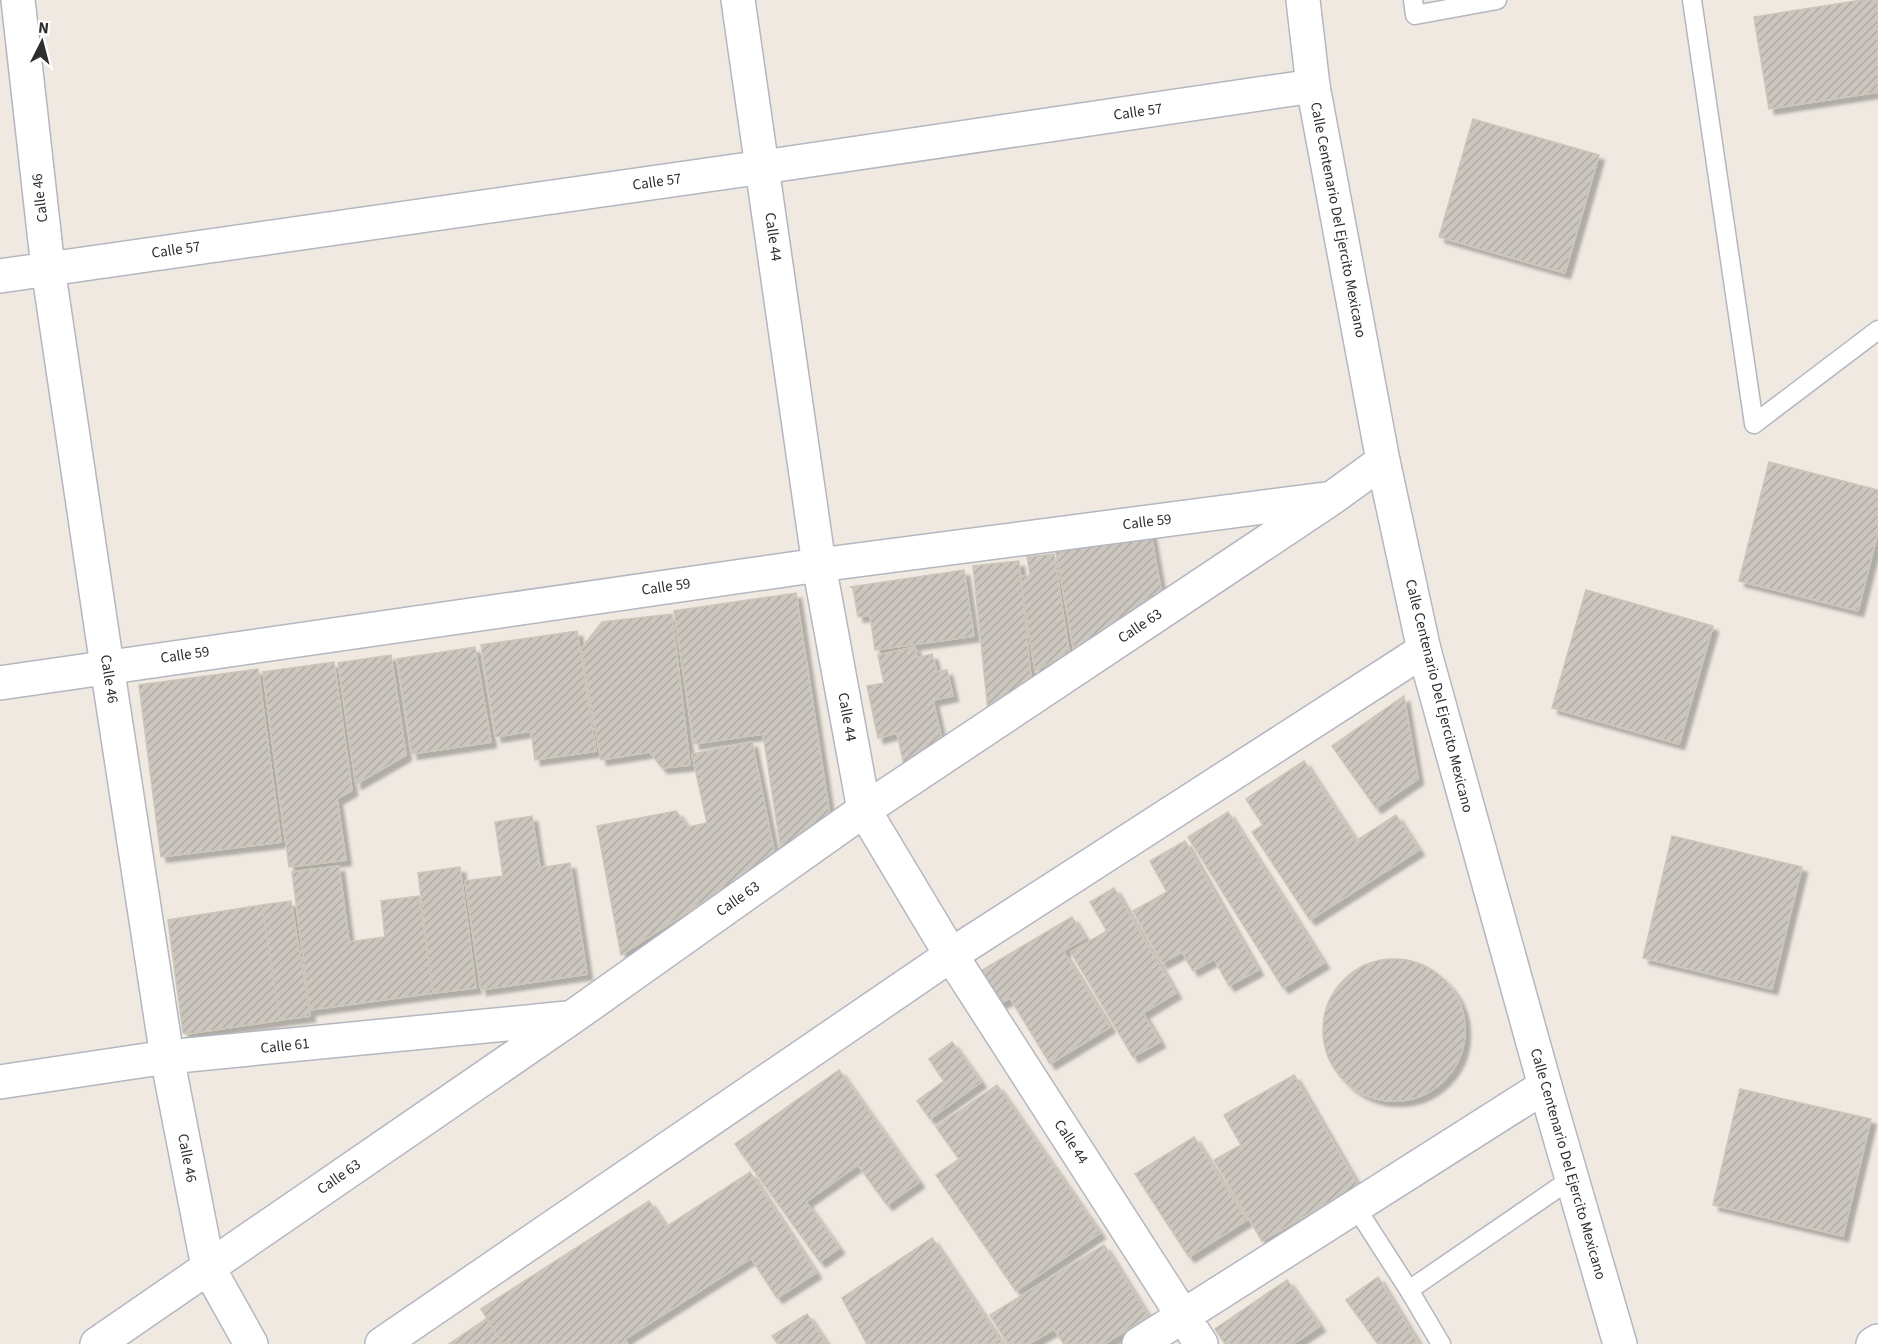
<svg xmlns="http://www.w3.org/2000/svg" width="1878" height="1344" viewBox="0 0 1878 1344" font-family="'Source Sans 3',sans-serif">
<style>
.building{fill:url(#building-hatch);stroke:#cbc5ba;stroke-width:1.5;filter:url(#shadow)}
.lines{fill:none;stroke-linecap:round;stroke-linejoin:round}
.lane-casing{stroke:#b4b7c1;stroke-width:21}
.street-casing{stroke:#b4b7c1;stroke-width:36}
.secondary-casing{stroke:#b4b7c1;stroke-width:36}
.lane{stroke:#fff;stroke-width:18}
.street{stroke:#fff;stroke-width:33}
.secondary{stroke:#fff;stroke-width:33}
.labels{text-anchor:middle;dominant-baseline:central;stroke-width:6;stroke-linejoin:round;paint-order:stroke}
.street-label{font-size:15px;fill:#2e2e2e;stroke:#fff}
</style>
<defs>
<pattern id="building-hatch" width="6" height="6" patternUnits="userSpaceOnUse" patternTransform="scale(1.5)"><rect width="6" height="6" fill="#cbc7bf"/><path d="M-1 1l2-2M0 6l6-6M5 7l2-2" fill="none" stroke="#afaba4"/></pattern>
<filter id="shadow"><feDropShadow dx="5.5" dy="5.5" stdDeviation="1.5" flood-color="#0004"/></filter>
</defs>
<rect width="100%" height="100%" fill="#efe9e1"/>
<path class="building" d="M1862,0H1878V92L1769,109L1754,17Z
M1473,119L1599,155L1565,273L1439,237Z
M1769,462L1878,490V532L1858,611L1739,581Z
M1150,529L1161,590L1074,651L1055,547Z
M1054,554L1069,652L1035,671L1020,577L1030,575L1027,557Z
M1019,561L1031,678L988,710L973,566Z
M964,570L974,636L875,650L870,615L858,617L853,588L850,587Z
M1586,590L1713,626L1679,744L1552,708Z
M796,593L830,816L781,850L763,734L694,744L674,611Z
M672,614L690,765L662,768L650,752L601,760L581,649L602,622Z
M577,631L596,751L535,760L531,731L496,737L481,645Z
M475,647L491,742L412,754L397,659Z
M915,647L917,658L932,654L937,672L947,670L953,696L933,700L942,741L904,765L897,733L878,738L867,686L884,683L878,655Z
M391,655L406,755L356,784L338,663Z
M334,662L352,790L337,799L346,860L289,867L263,672Z
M258,669L281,842L161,857L139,685Z
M1404,696L1418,779L1376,808L1332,746Z
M752,742L775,855L621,955L597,826L676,811L688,827L707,823L692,754Z
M1304,761L1356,841L1396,815L1419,850L1310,920L1252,832L1263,825L1246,799Z
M1228,812L1324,963L1283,988L1188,837Z
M532,816L540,868L570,863L587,974L481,990L465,881L503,876L495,822Z
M1672,836L1802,867L1772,989L1643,958Z
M1185,841L1258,970L1229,986L1214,959L1193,971L1182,952L1162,963L1133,911L1167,892L1150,861Z
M339,866L349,942L385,937L381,901L419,896L433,993L310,1010L292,872Z
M460,867L476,988L433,993L418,873Z
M1114,888L1176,993L1143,1013L1160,1042L1133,1057L1071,952L1107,931L1090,902Z
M291,901L310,1016L280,1020L262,905Z
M262,905L280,1020L187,1034L183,1033L168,920Z
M1072,917L1085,938L1063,951L1110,1027L1050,1064L1010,998L999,1004L979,972Z
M1323 1030a71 71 0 1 1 142 0a71 71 0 1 1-142 0Z
M952,1042L981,1082L930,1119L917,1101L944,1081L929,1059Z
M839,1070L919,1182L887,1205L858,1165L806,1202L839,1248L820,1262L735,1144Z
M1294,1075L1358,1185L1262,1241L1214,1160L1241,1145L1224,1115Z
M997,1085L1100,1233L1016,1291L936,1175L959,1159L936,1127Z
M1740,1089L1871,1119L1843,1236L1713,1205Z
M1194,1137L1247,1220L1189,1257L1135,1174Z
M750,1172L816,1273L777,1298L751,1258L625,1339L628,1344H503L481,1309L649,1201L666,1227Z
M932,1238L1003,1344H867L842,1298Z
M1104,1245L1149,1317L1104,1344H1064L1054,1329L1029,1344H1008L990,1315Z
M1378,1277L1419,1344H1378L1346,1300Z
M1287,1280L1320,1326L1293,1344H1225L1215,1329Z
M807,1314L827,1344H778L772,1336Z
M486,1319L503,1344H449Z"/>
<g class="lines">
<g class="lane-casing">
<path id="lane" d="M1413,0L1415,15L1497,0
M1692,0L1754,424L1878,330
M1355,1206L1409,1290L1441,1344
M1409,1290L1571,1179"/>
</g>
<g class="street-casing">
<path id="street" d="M18,0L48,268L107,666L167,1057L208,1267L251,1344
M738,0L819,565L864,810L951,955L1201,1344
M0,276L763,167L1313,86
M0,683L819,565L1325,499
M0,1082L167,1057L567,1018
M97,1344L571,1018L864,810L1332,498L1383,461
M382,1344L951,955L1424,650
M1139,1344L1545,1086"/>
</g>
<g class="secondary-casing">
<path id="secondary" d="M1303,0L1313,86L1383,461L1424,650L1545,1086L1620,1344
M1873,1344L1878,1341"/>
</g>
<use href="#lane" class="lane"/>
<use href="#street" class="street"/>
<use href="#secondary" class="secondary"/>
</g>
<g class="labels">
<g class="street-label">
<text transform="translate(1138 112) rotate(-8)">Calle 57</text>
<text transform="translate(657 182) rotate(-8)">Calle 57</text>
<text transform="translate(40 198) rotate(-97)">Calle 46</text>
<text transform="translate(1338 220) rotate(79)">Calle Centenario Del Ejercito Mexicano</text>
<text transform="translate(773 237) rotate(82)">Calle 44</text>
<text transform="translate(176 250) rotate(-8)">Calle 57</text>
<text transform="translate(1147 522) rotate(-7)">Calle 59</text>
<text transform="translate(666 587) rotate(-8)">Calle 59</text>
<text transform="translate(1140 626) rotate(-34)">Calle 63</text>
<text transform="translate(185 655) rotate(-8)">Calle 59</text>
<text transform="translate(109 679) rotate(81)">Calle 46</text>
<text transform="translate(1439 696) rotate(76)">Calle Centenario Del Ejercito Mexicano</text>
<text transform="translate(847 717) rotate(80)">Calle 44</text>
<text transform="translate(738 899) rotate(-35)">Calle 63</text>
<text transform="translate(285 1046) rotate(-6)">Calle 61</text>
<text transform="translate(1071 1142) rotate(57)">Calle 44</text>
<text transform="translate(187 1158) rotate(79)">Calle 46</text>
<text transform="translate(1568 1164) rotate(74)">Calle Centenario Del Ejercito Mexicano</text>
<text transform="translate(339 1177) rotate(-35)">Calle 63</text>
</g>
</g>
<g transform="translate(42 42) rotate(6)" stroke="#ffffff" stroke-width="4.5" paint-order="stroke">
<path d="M0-4.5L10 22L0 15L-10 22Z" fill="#2e2e2e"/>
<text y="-9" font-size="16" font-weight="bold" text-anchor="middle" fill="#2e2e2e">N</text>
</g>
</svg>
